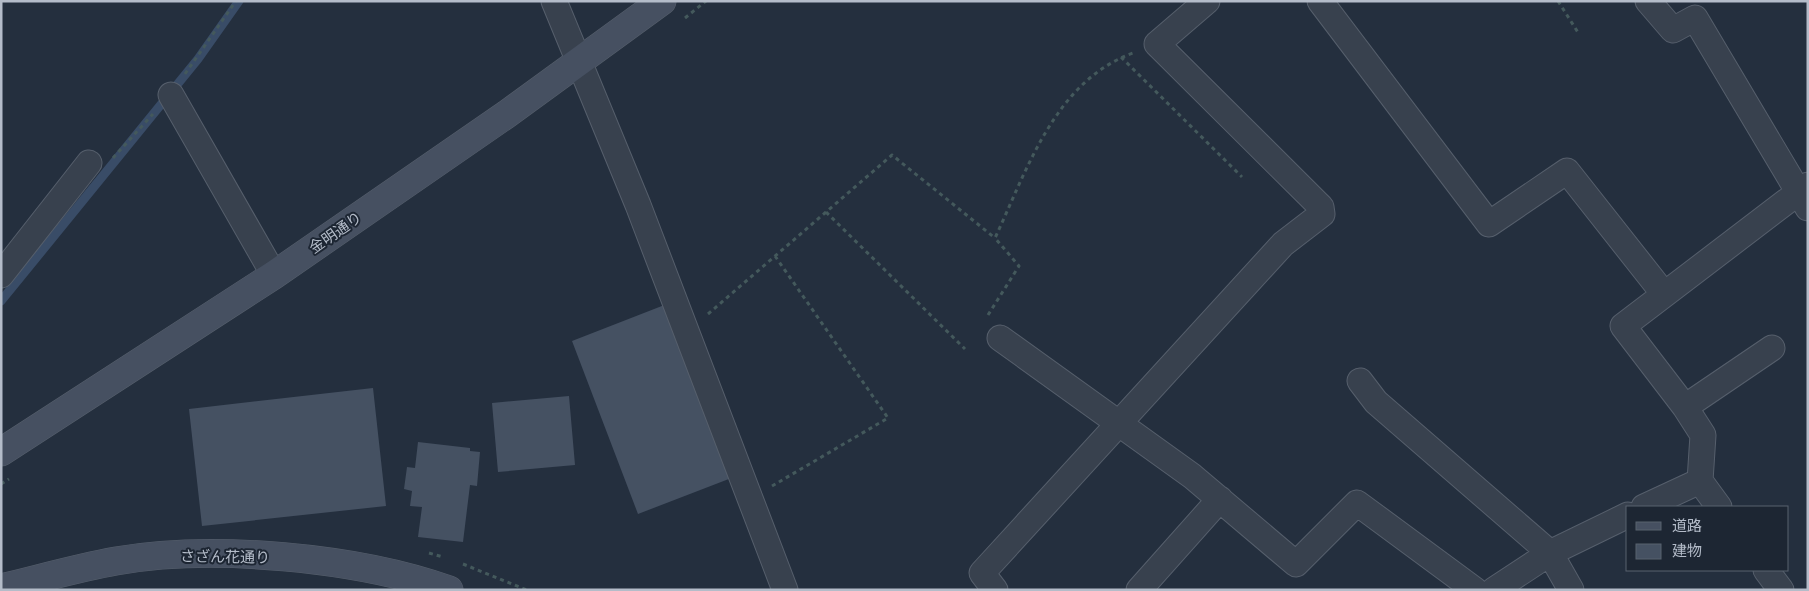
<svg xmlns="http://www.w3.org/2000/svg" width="1809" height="591" viewBox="0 0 1809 591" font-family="'Golos Text','Noto Sans JP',sans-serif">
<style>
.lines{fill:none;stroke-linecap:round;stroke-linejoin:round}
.stream{stroke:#394c67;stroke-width:9}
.building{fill:#455162}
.street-casing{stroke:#565f6c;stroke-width:27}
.secondary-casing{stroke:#565f6c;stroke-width:29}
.path{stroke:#44595c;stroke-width:3;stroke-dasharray:4 4;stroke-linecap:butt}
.street{stroke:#38414e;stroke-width:25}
.secondary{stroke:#465061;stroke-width:28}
.labels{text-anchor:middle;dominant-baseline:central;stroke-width:4;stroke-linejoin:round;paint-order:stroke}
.street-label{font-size:15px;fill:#b4bcc9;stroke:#1d2633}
</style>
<rect width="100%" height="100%" fill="#242f3e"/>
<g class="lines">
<path class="stream" d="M1,301L198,59L239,1"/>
</g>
<path class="building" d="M667,304L734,477L638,514L572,341Z
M373,388L386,506L202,526L189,409Z
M569,396L575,465L498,472L492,403Z
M418,442L470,448V451L480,452L477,486L470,485L463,542L418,537L422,507L410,506L412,491L404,489L407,467L415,468Z"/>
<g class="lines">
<g class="street-casing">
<path id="street" d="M554,1L638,205L785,590
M1320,1L1489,224L1567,171L1664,294
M1648,1L1673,30L1695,18L1808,208
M171,95L274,275
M1,275L89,163
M1000,338L1192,476L1296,564L1357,503L1475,590
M1772,348L1685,407L1623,326L1808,185
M1360,381L1376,402L1550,553L1571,590
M1685,407L1703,435L1700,481L1719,507
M1644,507L1700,481
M1766,570L1781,590
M995,590L982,573L1283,244L1322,214L1321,207L1157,44L1207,1
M1139,590L1220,499
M1494,590L1550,553L1628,515"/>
</g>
<g class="secondary-casing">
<path id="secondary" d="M1,452L274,275L507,114L662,1
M1,588C39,579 77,568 116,561C212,544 356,557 449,590"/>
</g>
<path class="path" d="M1558,1L1579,34
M685,18L706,1
M1121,57L1242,177
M185,74L236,1
M113,158L153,114
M826,212L965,349
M708,314L892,155L995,238
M988,315L1019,266L995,238C1027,170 1055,81 1133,53
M1,484L9,479
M772,486L888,418L775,256
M429,553L443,557
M463,564L527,590"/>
<use href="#street" class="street"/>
<use href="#secondary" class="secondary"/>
</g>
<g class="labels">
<g class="street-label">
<text transform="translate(335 232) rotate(-35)">金明通り</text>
<text transform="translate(225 556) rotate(1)">さざん花通り</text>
</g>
</g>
<rect width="1809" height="591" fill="none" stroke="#b4bcc9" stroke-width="5"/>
<rect x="1626" y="506" width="162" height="65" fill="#1d2633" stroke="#59626f"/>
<rect x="1636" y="522" width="25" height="8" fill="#465061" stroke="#59626f"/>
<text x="1672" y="531" font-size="15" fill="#b4bcc9">道路</text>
<rect x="1636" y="544" width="25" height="15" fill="#455162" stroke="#59626f"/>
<text x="1672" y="556" font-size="15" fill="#b4bcc9">建物</text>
</svg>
